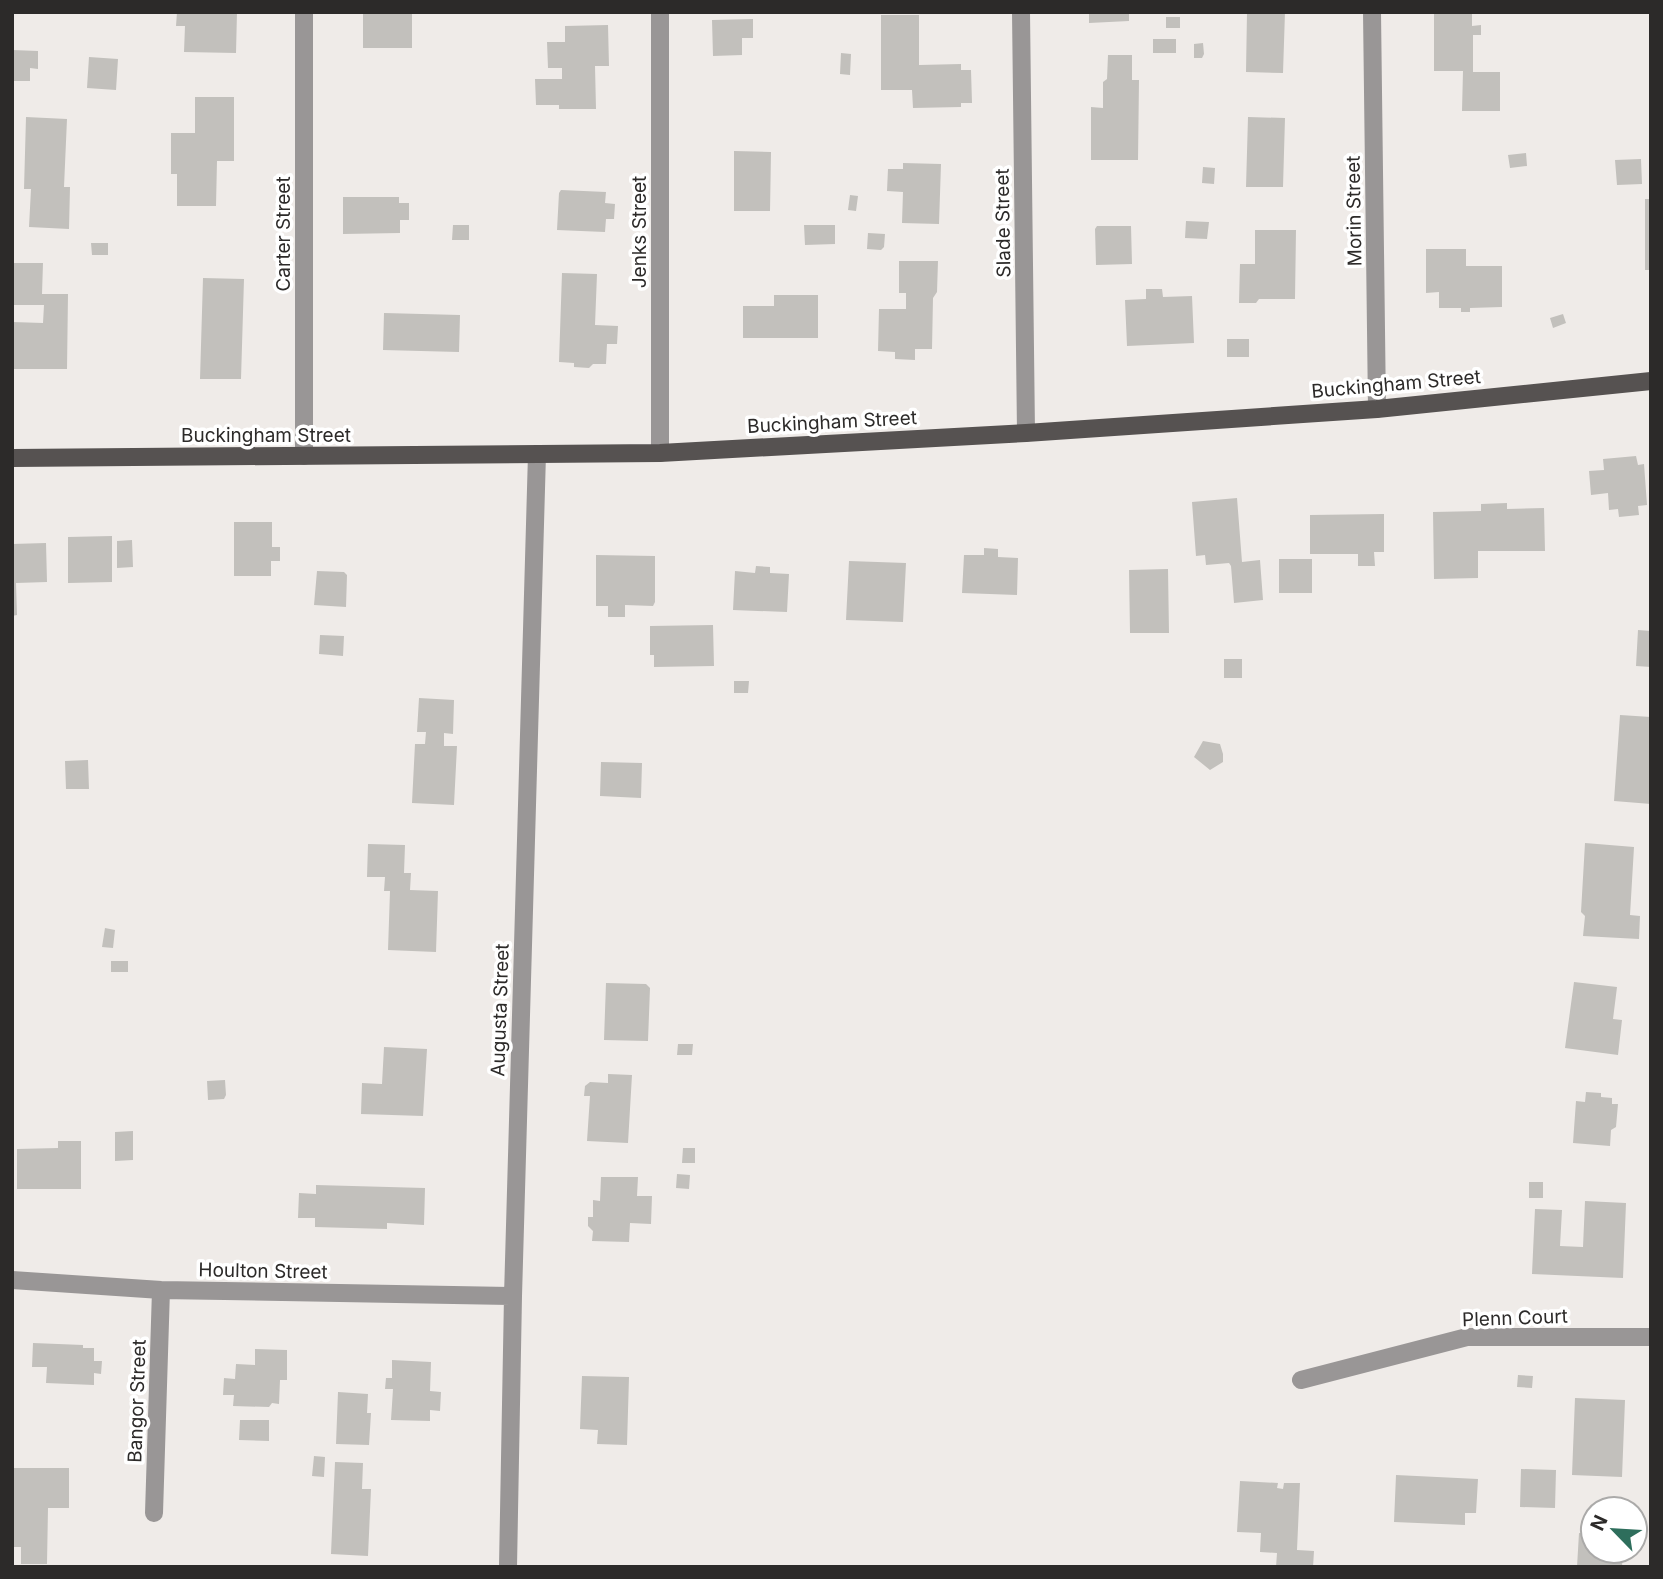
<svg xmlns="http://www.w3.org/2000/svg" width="1663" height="1579" viewBox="0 0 1663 1579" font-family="Inter,sans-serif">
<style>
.building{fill:#c2c0bc}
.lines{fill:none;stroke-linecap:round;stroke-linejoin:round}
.minor{stroke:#999696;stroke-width:18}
.major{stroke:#565251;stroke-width:18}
.labels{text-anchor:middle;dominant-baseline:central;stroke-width:7;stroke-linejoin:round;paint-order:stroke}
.street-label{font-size:19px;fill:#2c2a29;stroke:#fff}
</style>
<rect width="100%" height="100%" fill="#efebe8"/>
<path class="building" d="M177,12H237L236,53L184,52L185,26H176Z
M363,12H412V48H363Z
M1089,12H1129V21L1089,23Z
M1247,12H1285L1283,73L1246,72Z
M1465,12L1472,13V26L1481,25V35H1473V72H1500V111H1462L1463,71H1434V13Z
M881,15H919V65L961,64V70H971L972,103H961V107L913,108L912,90H881Z
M1166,17H1180V28H1166Z
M753,19V38H742V55L713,56L712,20Z
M608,25L609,66H595L596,109H559V105H536L535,79H562V68H548L547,42H565V26Z
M1153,39H1176V53H1153Z
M1203,43L1204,54L1202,58H1194V44Z
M12,50L38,51V69L30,68V81H12Z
M841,53L851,54L850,75L840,74Z
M1108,55H1132V80H1139L1138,160H1091V107L1103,108V82L1107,79Z
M89,57L118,59L116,90L87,88Z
M195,97H234V161H217L216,206H177V174H171V133H195Z
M26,117L67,119L64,187H70L69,229L29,227L31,189H24Z
M1248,117L1285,118L1283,187H1246Z
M734,151L771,152L770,211H734Z
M1526,153L1527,166L1510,168L1508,155Z
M1641,159L1642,184L1617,185L1615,160Z
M903,163L941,164L939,224L902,223L903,192L887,191L888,169H903Z
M1203,167L1215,168L1214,184L1202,183Z
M561,190L606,192L605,203L615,204L614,219H606L605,232L557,230L559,193Z
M850,195L858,196L856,211L848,210Z
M343,197H399V203H409V220H400V233L343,234Z
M1645,199H1651V270H1645Z
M1186,221L1209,222L1207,239L1185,238Z
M453,225H469V240H452Z
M804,225H835V244L805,245Z
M1097,226H1131L1132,264L1096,265L1095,229Z
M1255,230H1296L1295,299H1259L1256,303H1239L1240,264H1255Z
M868,233L885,234L884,247L881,250L867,249Z
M91,243H108V255H92Z
M1426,249H1466V266H1502V307L1470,308V312H1461V308H1439V292L1426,293Z
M899,261H938L937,292L933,298L932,349H915V360L895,359V352L878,351L879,309H906V293H899Z
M12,263H43L42,294H68L67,369H12V322L43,323L44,305H12Z
M562,273L597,274L595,325L618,326L617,344H607L606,364H593L589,368L574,367V363L559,362Z
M203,278L244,279L241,379H200Z
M1146,289H1162L1163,297L1192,296L1194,343L1127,346L1125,300L1146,299Z
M774,295H818V338H743V306H774Z
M384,313L460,315L459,352L383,350Z
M1563,314L1566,323L1553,328L1550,318Z
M1227,339H1249V357H1227Z
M1636,456L1638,465L1644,464L1647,505L1638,506L1639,515L1619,517L1618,509L1609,510L1608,493L1591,495L1589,471L1604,470L1603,459Z
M1237,498L1242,562L1260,560L1263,600L1234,603L1231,566L1229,563L1206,565L1205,555L1196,556L1192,502Z
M1507,503V509L1544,508L1545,551H1478V578L1434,579L1433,512L1481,511V504Z
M1384,514V552H1374L1375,566H1358V554H1310V515Z
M234,522H272V547H280V561H271V576H234Z
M112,536V582L68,583V537Z
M132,540L133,567L117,568V541Z
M46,543L47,582L16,583L17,615L12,616V544Z
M984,548L998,549V557L1018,558L1017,595L962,593L964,555H984Z
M596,555L655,556V602L653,606L625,605V617H608V606H596Z
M1279,559H1312V593H1279Z
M849,561L906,563L903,622L846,620Z
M756,566L770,567V573L789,574L787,612L733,610L735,571L755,573Z
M1168,569L1169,633H1130L1129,570Z
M317,571L344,572L347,575L346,607L314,605Z
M713,625L714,666L654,667V655H650V626Z
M1638,630L1651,631V667L1636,666Z
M320,635L344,636L343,656L319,654Z
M1224,659H1242V678H1224Z
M734,681H749L748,693H734Z
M419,698L454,700L453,734L444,733V746H457L454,805L412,803L415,744H425L426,732H417Z
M1620,715L1651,717V804L1614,801Z
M1203,741L1220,744L1223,754V762L1210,770L1194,757Z
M88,760L89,789H66L65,761Z
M601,762L642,763L641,798L600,796Z
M1585,843L1634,847L1630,915L1640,916L1639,939L1583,936L1585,916L1581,912Z
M368,844L405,845L404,873H411L410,890L438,891L436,952L388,950L390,891H384L385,877H367Z
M105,928L115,930L113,948L102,947Z
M111,961H128V972H111Z
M1574,982L1617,987L1613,1019L1622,1020L1618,1055L1565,1048Z
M606,983L646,984L650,988L648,1041L604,1040Z
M678,1044H693L692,1055H677Z
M384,1047L427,1049L423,1116L361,1114L362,1083L382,1084Z
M608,1074L632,1075L628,1143L587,1141L590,1096H584L585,1086L590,1082L608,1083Z
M225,1080L226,1095L224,1099L208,1100L207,1081Z
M1586,1092L1601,1093V1097L1612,1098V1104H1618L1616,1127L1611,1130L1610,1146L1573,1143L1576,1101L1585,1102Z
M133,1131V1160L115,1161V1132Z
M58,1141H81V1189H17V1149L58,1148Z
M683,1148H695V1163H682Z
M677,1174L690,1175L689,1189L676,1188Z
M601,1177H638L637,1196H652L651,1224L630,1223L629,1242L592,1241L593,1231L588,1226V1217H593V1200L600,1201Z
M1529,1182H1543V1198H1529Z
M316,1185L425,1188L424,1225L387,1223V1229L315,1227V1218H298L299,1193L316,1194Z
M1585,1201L1626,1203L1623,1278L1532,1274L1535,1209L1562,1210L1560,1246L1583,1247Z
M33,1343L83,1345V1348H94V1361H102L101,1374L94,1373V1385L46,1383L47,1367H32Z
M255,1349L287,1350V1380H280L279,1404L272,1403L269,1407L233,1406L234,1395H223L224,1378L235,1379L236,1364L255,1365Z
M392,1360L431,1362L430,1391L441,1392L440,1411L430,1410V1421L391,1420L393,1389H385L386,1378H392Z
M1518,1375L1533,1376L1532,1388L1517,1387Z
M582,1376L629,1377L627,1445L597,1444L598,1430L580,1429Z
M338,1392L368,1394L367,1413H371L369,1445L336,1444Z
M1575,1398L1625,1400L1622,1477L1572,1475Z
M240,1420H269V1441L239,1440Z
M314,1456L325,1457L324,1477L312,1476Z
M335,1462L363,1463L362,1489H371L368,1556L331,1554Z
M12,1468H69V1508H48L47,1564H21V1547H12Z
M1521,1469L1556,1470L1555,1508L1520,1507Z
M1396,1475L1478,1479L1476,1513H1465V1525L1394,1522Z
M1240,1481L1278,1483L1277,1488L1283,1489L1284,1483H1300L1297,1550L1314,1551L1313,1567H1276L1277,1553L1260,1552L1261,1533L1237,1532Z
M1579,1533L1593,1534V1551H1623L1622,1567H1577Z"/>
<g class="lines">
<path class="minor" d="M304,12V456
M1021,12L1026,433
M1372,12L1377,409
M660,453V12
M12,1280L161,1290L513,1296
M1301,1380L1467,1337H1651
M154,1513L161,1290
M508,1567L513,1296L537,454"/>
<path class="major" d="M12,458L660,453L1026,433L1377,409L1651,381"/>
</g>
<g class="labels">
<g class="street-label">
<text transform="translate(1354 211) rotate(-91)">Morin Street</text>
<text transform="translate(1003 223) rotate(-91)">Slade Street</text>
<text transform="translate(639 232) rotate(-90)">Jenks Street</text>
<text transform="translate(283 234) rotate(-90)">Carter Street</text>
<text transform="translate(1396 384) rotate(-5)">Buckingham Street</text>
<text transform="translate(832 422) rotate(-3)">Buckingham Street</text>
<text x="266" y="435">Buckingham Street</text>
<text transform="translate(500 1010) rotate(-88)">Augusta Street</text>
<text transform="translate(263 1271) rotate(1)">Houlton Street</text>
<text transform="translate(1515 1318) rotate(-2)">Plenn Court</text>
<text transform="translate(137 1401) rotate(-88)">Bangor Street</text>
</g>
</g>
<rect width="1663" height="1579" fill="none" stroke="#2c2a29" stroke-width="28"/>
<g transform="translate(1614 1530) rotate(295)"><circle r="33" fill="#ffffff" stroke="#abaaa9" stroke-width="2"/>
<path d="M0-5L12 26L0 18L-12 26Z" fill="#2e6e5c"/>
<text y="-10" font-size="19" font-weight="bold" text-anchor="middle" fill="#2c2a29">N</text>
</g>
</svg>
